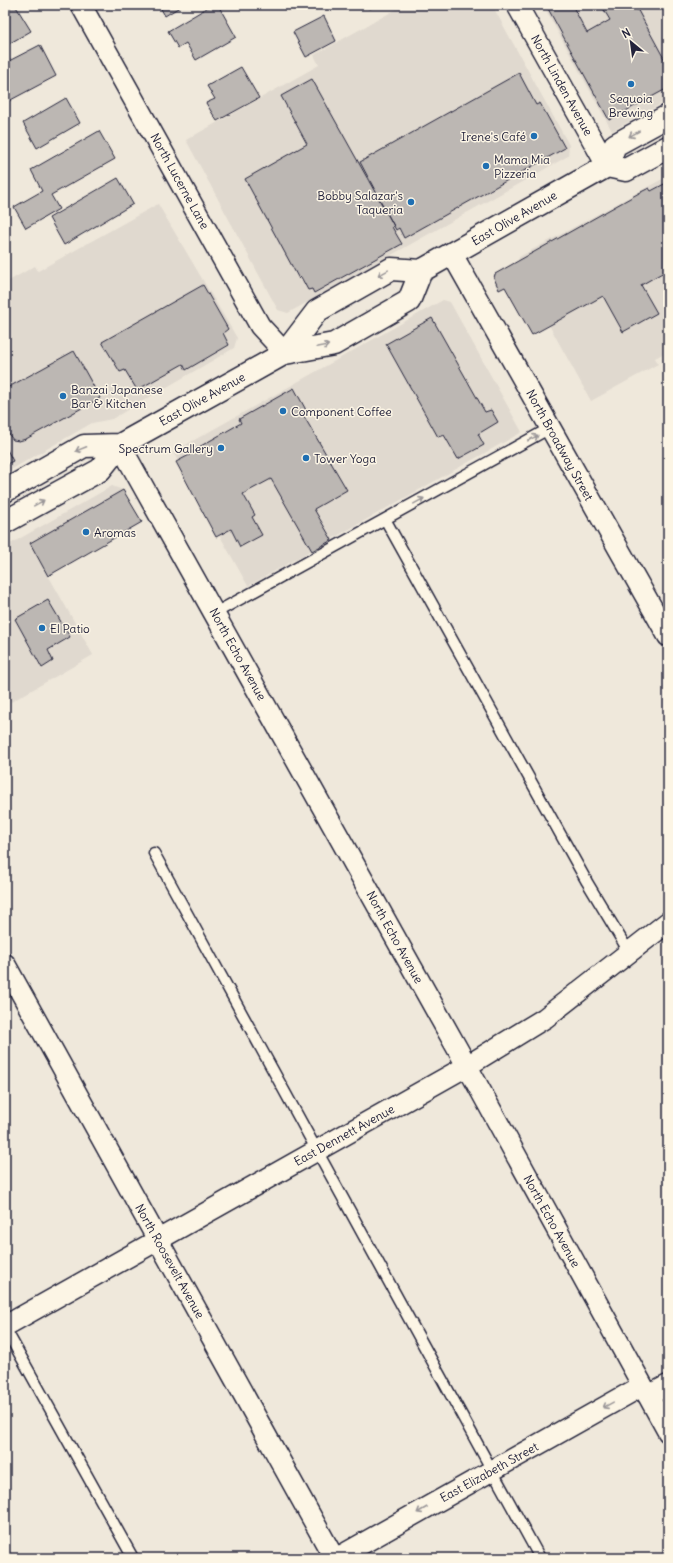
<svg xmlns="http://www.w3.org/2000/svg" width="673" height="1563" viewBox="0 0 673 1563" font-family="Delius,sans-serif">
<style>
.built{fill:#e0d9cf}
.building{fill:#bcb7b3;stroke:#22223b}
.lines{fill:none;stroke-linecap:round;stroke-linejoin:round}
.service-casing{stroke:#22223b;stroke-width:13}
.minor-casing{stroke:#22223b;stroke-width:23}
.secondary-casing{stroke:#22223b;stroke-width:25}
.service{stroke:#fcf5e5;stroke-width:10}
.minor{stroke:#fcf5e5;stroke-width:20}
.secondary{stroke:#fcf5e5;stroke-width:22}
.oneway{stroke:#9a9698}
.poi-dot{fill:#1f6fb2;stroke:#fcf5e5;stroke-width:1.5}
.labels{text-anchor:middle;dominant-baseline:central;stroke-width:3;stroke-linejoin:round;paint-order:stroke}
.street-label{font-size:12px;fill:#22223b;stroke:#fcf5e5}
.poi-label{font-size:12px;fill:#22223b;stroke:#fcf5e5;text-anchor:start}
</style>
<rect width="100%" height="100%" fill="#efe8db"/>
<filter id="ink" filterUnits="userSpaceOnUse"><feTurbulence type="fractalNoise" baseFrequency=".025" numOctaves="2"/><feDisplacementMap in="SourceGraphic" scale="8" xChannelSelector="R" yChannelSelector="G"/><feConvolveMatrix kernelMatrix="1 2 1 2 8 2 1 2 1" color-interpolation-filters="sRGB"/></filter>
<g filter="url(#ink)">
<path class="built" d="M404,5H492L569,145L568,156L288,313L278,310L186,140L319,65L314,55Z
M543,5H668V100L612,131Z
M668,176V351L655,358L658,364L591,401L517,267L519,257Z
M158,204L237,338L234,348L112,419L92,423L5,473V283L35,266L38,271Z
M443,300L450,302L522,432L248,586L173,452Z
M112,486L123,490L142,522L48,575L93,655L11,702L5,691V547Z"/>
<path class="building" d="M15,5L31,31L5,46V6Z
M159,5H183L165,16Z
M212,5H218L236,37L196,60L186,43L178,48L168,31Z
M367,5H377L369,9Z
M546,5H572L587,33L610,20L601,5H635L667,64L668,88L609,120Z
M324,16L336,41L306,57L293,32Z
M40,45L56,76L5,103V63Z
M241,67L259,98L217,121L206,103L215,99L207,86Z
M519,73L536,105L540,103L565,148L404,238L399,228L396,230L360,162Z
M312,79L394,226L392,227L402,244L314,293L312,289L308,290L301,277L299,279L245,179L307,144L281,96Z
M66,98L80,123L37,148L23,123Z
M99,131L115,159L51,195L59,209L26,228L14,207L42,191L31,170Z
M118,178L133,204L64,245L49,218Z
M668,182V279L664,272L641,285L657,313L623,332L603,296L532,335L505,287L499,290L494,278L495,274L639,193L649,188L651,191Z
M203,285L228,329L223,333L229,345L186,370L183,364L137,390L125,370L120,372L102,342Z
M432,318L485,412L491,410L498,422L478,434L484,445L458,459L444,435L438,437L386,344Z
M74,351L100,398L26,439L19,441L13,440L5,429V389Z
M294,388L306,410L302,413L347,490L314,509L332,540L312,551L271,479L243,494L255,515L252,517L262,535L240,547L231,529L216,537L176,462L193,453L192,451L241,423L239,419Z
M5,446L13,461L5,465Z
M123,490L142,522L48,576L30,543Z
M48,600L70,637L48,650L53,661L42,668L15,619Z
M5,614L10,622L5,625Z"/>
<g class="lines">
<g class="service-casing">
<path id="service" d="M385,519L587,882L629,952
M215,613L550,428
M154,853L540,1558
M5,1328L133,1558"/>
</g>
<g class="minor-casing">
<path id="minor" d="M81,5L260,326L285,353
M517,5L607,166
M452,254L668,636
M120,445L467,1066L668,1432
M5,964L334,1558
M5,1326L467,1066L545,1018L668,922
M648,1396L668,1385
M337,1558L642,1386"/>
</g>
<g class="secondary-casing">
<path id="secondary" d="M607,166L626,170L668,147
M285,353L317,311L391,269L421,271L607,166L615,145L668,116
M5,491L84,446L120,445
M5,522L100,470L120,445L285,353L334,344L409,301L421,271"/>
</g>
<use href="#service" class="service"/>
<use href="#minor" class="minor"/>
<use href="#secondary" class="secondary"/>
</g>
<defs><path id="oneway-shaft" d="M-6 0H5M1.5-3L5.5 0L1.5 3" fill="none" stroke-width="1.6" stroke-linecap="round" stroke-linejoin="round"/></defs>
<g class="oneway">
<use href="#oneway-shaft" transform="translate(634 134) rotate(151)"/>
<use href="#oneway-shaft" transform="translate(383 273) rotate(151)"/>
<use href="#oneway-shaft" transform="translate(323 346) rotate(-11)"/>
<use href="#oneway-shaft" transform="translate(533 438) rotate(-29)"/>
<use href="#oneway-shaft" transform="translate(81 449) rotate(158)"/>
<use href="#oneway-shaft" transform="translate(419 501) rotate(-29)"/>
<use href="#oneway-shaft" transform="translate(39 503) rotate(-29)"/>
<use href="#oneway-shaft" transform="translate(608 1405) rotate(151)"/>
<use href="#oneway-shaft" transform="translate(422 1510) rotate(150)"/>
</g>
</g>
<g class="poi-dot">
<circle cx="631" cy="84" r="4"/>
<circle cx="534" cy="136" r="4"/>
<circle cx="486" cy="166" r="4"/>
<circle cx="411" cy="202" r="4"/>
<circle cx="63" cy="396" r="4"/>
<circle cx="283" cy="411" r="4"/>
<circle cx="221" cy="448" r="4"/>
<circle cx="306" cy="458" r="4"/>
<circle cx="86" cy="532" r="4"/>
<circle cx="42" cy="628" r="4"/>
</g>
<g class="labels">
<g class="street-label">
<text transform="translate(562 85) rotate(61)">North Linden Avenue</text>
<text transform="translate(180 181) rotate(61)">North Lucerne Lane</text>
<text transform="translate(514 218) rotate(-30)">East Olive Avenue</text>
<text transform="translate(202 399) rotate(-29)">East Olive Avenue</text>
<text transform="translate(560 445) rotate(61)">North Broadway Street</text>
<text transform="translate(238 654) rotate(61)">North Echo Avenue</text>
<text transform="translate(395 937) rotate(61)">North Echo Avenue</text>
<text transform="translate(344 1135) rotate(-29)">East Dennett Avenue</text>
<text transform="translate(552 1221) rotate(61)">North Echo Avenue</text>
<text transform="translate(170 1261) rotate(61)">North Roosevelt Avenue</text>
<text transform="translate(489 1472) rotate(-29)">East Elizabeth Street</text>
</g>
<g class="poi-label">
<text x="631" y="98" text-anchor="middle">Sequoia<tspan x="631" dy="14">Brewing</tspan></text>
<text x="526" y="136" text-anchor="end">Irene's Café</text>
<text x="494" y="159">Mama Mia<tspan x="494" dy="14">Pizzeria</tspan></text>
<text x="403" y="195" text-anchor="end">Bobby Salazar's<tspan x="403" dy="14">Taqueria</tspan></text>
<text x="71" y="389">Banzai Japanese<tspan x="71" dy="14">Bar &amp; Kitchen</tspan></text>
<text x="291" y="411">Component Coffee</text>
<text x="213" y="448" text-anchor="end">Spectrum Gallery</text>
<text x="314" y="458">Tower Yoga</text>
<text x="94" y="532">Aromas</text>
<text x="50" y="628">El Patio</text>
</g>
</g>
<rect width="673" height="1563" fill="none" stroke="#fcf5e5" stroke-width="20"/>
<rect x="10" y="10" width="653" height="1543" fill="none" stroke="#22223b" stroke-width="1.5" filter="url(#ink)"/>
<g transform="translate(631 42) rotate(331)" stroke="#fcf5e5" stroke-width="3" paint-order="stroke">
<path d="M0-3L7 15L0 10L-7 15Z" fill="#22223b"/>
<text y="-6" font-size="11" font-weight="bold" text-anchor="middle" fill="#22223b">N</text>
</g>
</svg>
